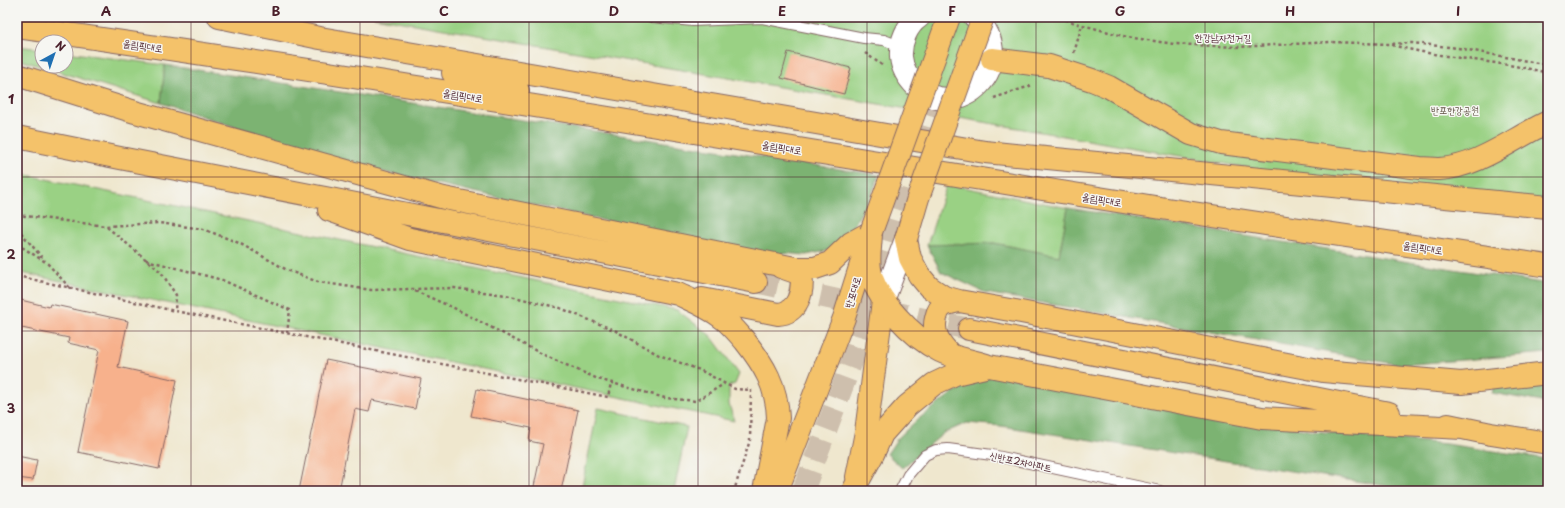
<svg xmlns="http://www.w3.org/2000/svg" width="1565" height="508" viewBox="0 0 1565 508" font-family="'Playpen Sans','Poor Story',sans-serif">
<style>
.green{fill:#9ad184;stroke:#727858}
.forest{fill:#7bb372;stroke:#62694e}
.building{fill:#f7b18c}
.lines{fill:none;stroke-linecap:round;stroke-linejoin:round}
.tertiary-tunnel{stroke:#cebfad;stroke-width:22;stroke-dasharray:22 11;stroke-linecap:butt}
.trunk-tunnel{stroke:#cebfad;stroke-width:22;stroke-dasharray:22 11;stroke-linecap:butt}
.service-casing{stroke:#846564;stroke-width:12}
.tertiary-casing{stroke:#846564;stroke-width:24}
.primary-casing{stroke:#846564;stroke-width:24}
.trunk-casing{stroke:#846564;stroke-width:24}
.path{stroke:#846564;stroke-width:2.5;stroke-dasharray:3 3;stroke-linecap:butt}
.service{stroke:#fff;stroke-width:10}
.tertiary{stroke:#fff;stroke-width:22}
.primary{stroke:#f4c26a;stroke-width:22}
.trunk{stroke:#f4c26a;stroke-width:22}
.primary-bridge-casing{stroke:#846564;stroke-width:24;stroke-linecap:butt}
.primary-bridge{stroke:#f4c26a;stroke-width:22}
.grid{fill:none;stroke:#4a1f2b;stroke-width:1;stroke-opacity:0.55}
.labels{text-anchor:middle;dominant-baseline:central;stroke-width:3;stroke-linejoin:round;paint-order:stroke}
.street-label{font-size:10px;fill:#4a1f2b;stroke:#f6f6f2}
.park-label{font-size:10px;fill:#625446;stroke:#f6f6f2}
.neatline{fill:none;stroke:#4a1f2b;stroke-width:1.5}
.grid-label{font-size:13px;text-anchor:middle;font-weight:bold;fill:#4a1f2b}
</style>
<rect width="100%" height="100%" fill="#f6f6f2"/>
<filter id="ink" filterUnits="userSpaceOnUse"><feTurbulence type="fractalNoise" baseFrequency=".025" numOctaves="2"/><feDisplacementMap in="SourceGraphic" scale="8" xChannelSelector="R" yChannelSelector="G"/><feConvolveMatrix kernelMatrix="1 2 1 2 8 2 1 2 1" color-interpolation-filters="sRGB"/></filter>
<filter id="wash" filterUnits="userSpaceOnUse"><feTurbulence type="fractalNoise" baseFrequency=".012" numOctaves="4" result="noise"/><feDisplacementMap in="SourceGraphic" scale="16" xChannelSelector="R" yChannelSelector="G"/><feGaussianBlur stdDeviation="0.9" result="paint"/><feColorMatrix in="noise" values="0 0 0 0 0 0 0 0 0 0 0 0 0 0 0 0 0 1.4 0 .05"/><feComposite in="paint" operator="in"/></filter>
<g filter="url(#wash)">
<rect width="100%" height="100%" fill="#efe7ce"/>
<path class="green" d="M374,17H1548V217L1238,166Z
M17,46L42,49V66H66V52L165,65L161,103L17,59Z
M17,173L677,310L711,336L739,374L735,384L729,386V404L734,421L17,272Z
M947,184L1068,208L1059,256L994,243L927,245Z
M598,408L687,427L674,491H581Z"/>
<path class="forest" d="M165,65L879,175L871,196L848,235L831,250L806,255L781,253L779,259L356,166L161,103Z
M1068,208L1548,284V353L1401,365L986,293L941,272L927,245L994,243L1059,256Z
M990,374L1313,431L1446,444L1548,459V491H1419L1001,426L967,423L944,433L902,468L887,454L897,439L917,420L954,392Z
M1548,379V403L1492,393L1494,384Z"/>
<g id="blocks">
<path class="building" d="M788,52L851,68L844,94L781,78Z
M17,299L49,307L50,304L128,321L118,367L177,380L159,469L78,452L99,350L68,343L69,338L17,327Z
M326,360L421,379L415,409L372,400L369,412L355,409L339,491H299Z
M477,389L578,410L561,491H533L543,444L529,441L531,428L471,416Z
M17,456L37,460L33,480L17,478Z"/>
</g>
</g>
<g filter="url(#ink)">
<use href="#blocks" fill-opacity="0" stroke="#846564" stroke-width="1"/>
<g class="lines">
<path class="tertiary-tunnel" d="M803,491L857,348L933,96"/>
<path class="trunk-tunnel" d="M756,282L969,329"/>
<g class="service-casing">
<path id="service" d="M651,17L693,21L762,18L864,38L884,40L897,45L899,51
M900,491L908,475L925,455L936,450L948,449L992,455L1160,491"/>
</g>
<g class="tertiary-casing">
<path id="tertiary" d="M919,17C907,25 900,42 901,57C902,68 908,78 916,86C958,126 1023,64 975,17
M883,301L906,239"/>
</g>
<g class="primary-casing">
<path id="primary" d="M857,477L866,432L883,301
M777,491L844,318L868,242"/>
</g>
<g class="trunk-casing">
<path id="trunk" d="M219,17L320,38L985,152L1548,207
M17,27C398,80 776,147 1155,207C1286,228 1417,246 1548,266
M992,59L1049,66L1092,80L1109,87L1191,134L1221,143L1420,168C1426,168 1433,169 1439,169C1479,167 1513,138 1548,122
M453,73L518,91
M17,75L135,112L444,198L795,268H815L830,263L851,243L871,232
M17,137L120,158L756,282
M329,210L410,239L678,294C693,301 708,307 721,317C730,323 737,332 745,341C764,365 777,386 778,418L764,491
M871,232C871,243 868,257 870,269C874,298 913,338 940,351C954,358 971,360 986,365
M906,239L910,258L919,275L929,287L944,297L959,301L1021,312L1323,371L1461,383L1548,373
M702,299L778,314C798,313 804,291 801,274L781,267
M969,329L1389,413
M950,354C940,344 932,333 936,318C937,313 939,308 944,305C949,303 955,302 959,301
M1448,425L1491,434L1548,443
M854,489L873,454L882,434L907,406L934,384L955,374L989,366L1262,418L1463,428"/>
</g>
<path class="path" d="M1060,17L1075,23L1127,37L1174,44L1237,47L1331,42L1389,44L1412,43L1458,48L1548,65
M1392,45C1443,59 1496,60 1548,73
M865,53L882,65
M1074,53L1082,25
M994,98L1033,85
M17,215L106,226L159,223L203,229L239,243L287,270L318,282L371,290L454,288L506,295L560,308L614,330L659,355L700,370L735,389L751,390L750,440L734,491
M107,227L161,272L176,295L175,311
M17,228L45,261
M17,244L47,263L70,288
M146,260L222,280L290,310L287,333
M17,276L175,311L608,397L611,383
M415,291L454,308L546,356L598,379L665,398L696,401L724,384"/>
<use href="#service" class="service"/>
<use href="#tertiary" class="tertiary"/>
<use href="#primary" class="primary"/>
<use href="#trunk" class="trunk"/>
<g class="primary-bridge-casing">
<path id="primary-bridge" d="M871,232L949,17
M906,239L918,198L983,17"/>
</g>
<use href="#primary-bridge" class="primary-bridge"/>
</g>
</g>
<path class="grid" d="M191,17V491M360,17V491M529,17V491M698,17V491M867,17V491M1036,17V491M1205,17V491M1374,17V491M17,177H1548M17,331H1548"/>
<g class="labels">
<g class="street-label">
<text transform="translate(1223 37) rotate(1)">한강남자전거길</text>
<text transform="translate(143 45) rotate(8)">올림픽대로</text>
<text transform="translate(463 95) rotate(9)">올림픽대로</text>
<text transform="translate(782 147) rotate(9)">올림픽대로</text>
<text transform="translate(1102 199) rotate(9)">올림픽대로</text>
<text transform="translate(1423 247) rotate(8)">올림픽대로</text>
<text transform="translate(852 292) rotate(-73)">반포대로</text>
<text transform="translate(1021 461) rotate(12)">신반포2차아파트</text>
</g>
<g class="park-label">
<text x="1455" y="109">반포한강공원</text>
</g>
</g>
<rect width="1565" height="508" fill="none" stroke="#f6f6f2" stroke-width="44"/>
<g transform="translate(54 54) rotate(40)"><circle r="19" fill="#f6f6f2" stroke="#b1a0a2"/>
<path d="M0-3L7 15L0 10L-7 15Z" fill="#1f6fb2"/>
<text y="-6" font-size="11" font-weight="bold" text-anchor="middle" fill="#4a1f2b">N</text>
</g>
<rect x="22" y="22" width="1521" height="464" class="neatline"/>
<g class="grid-label">
<text x="106" y="16">A</text>
<text x="276" y="16">B</text>
<text x="444" y="16">C</text>
<text x="614" y="16">D</text>
<text x="782" y="16">E</text>
<text x="952" y="16">F</text>
<text x="1120" y="16">G</text>
<text x="1290" y="16">H</text>
<text x="1458" y="16">I</text>
<text x="11" y="104">1</text>
<text x="11" y="259">2</text>
<text x="11" y="413">3</text>
</g>
</svg>
